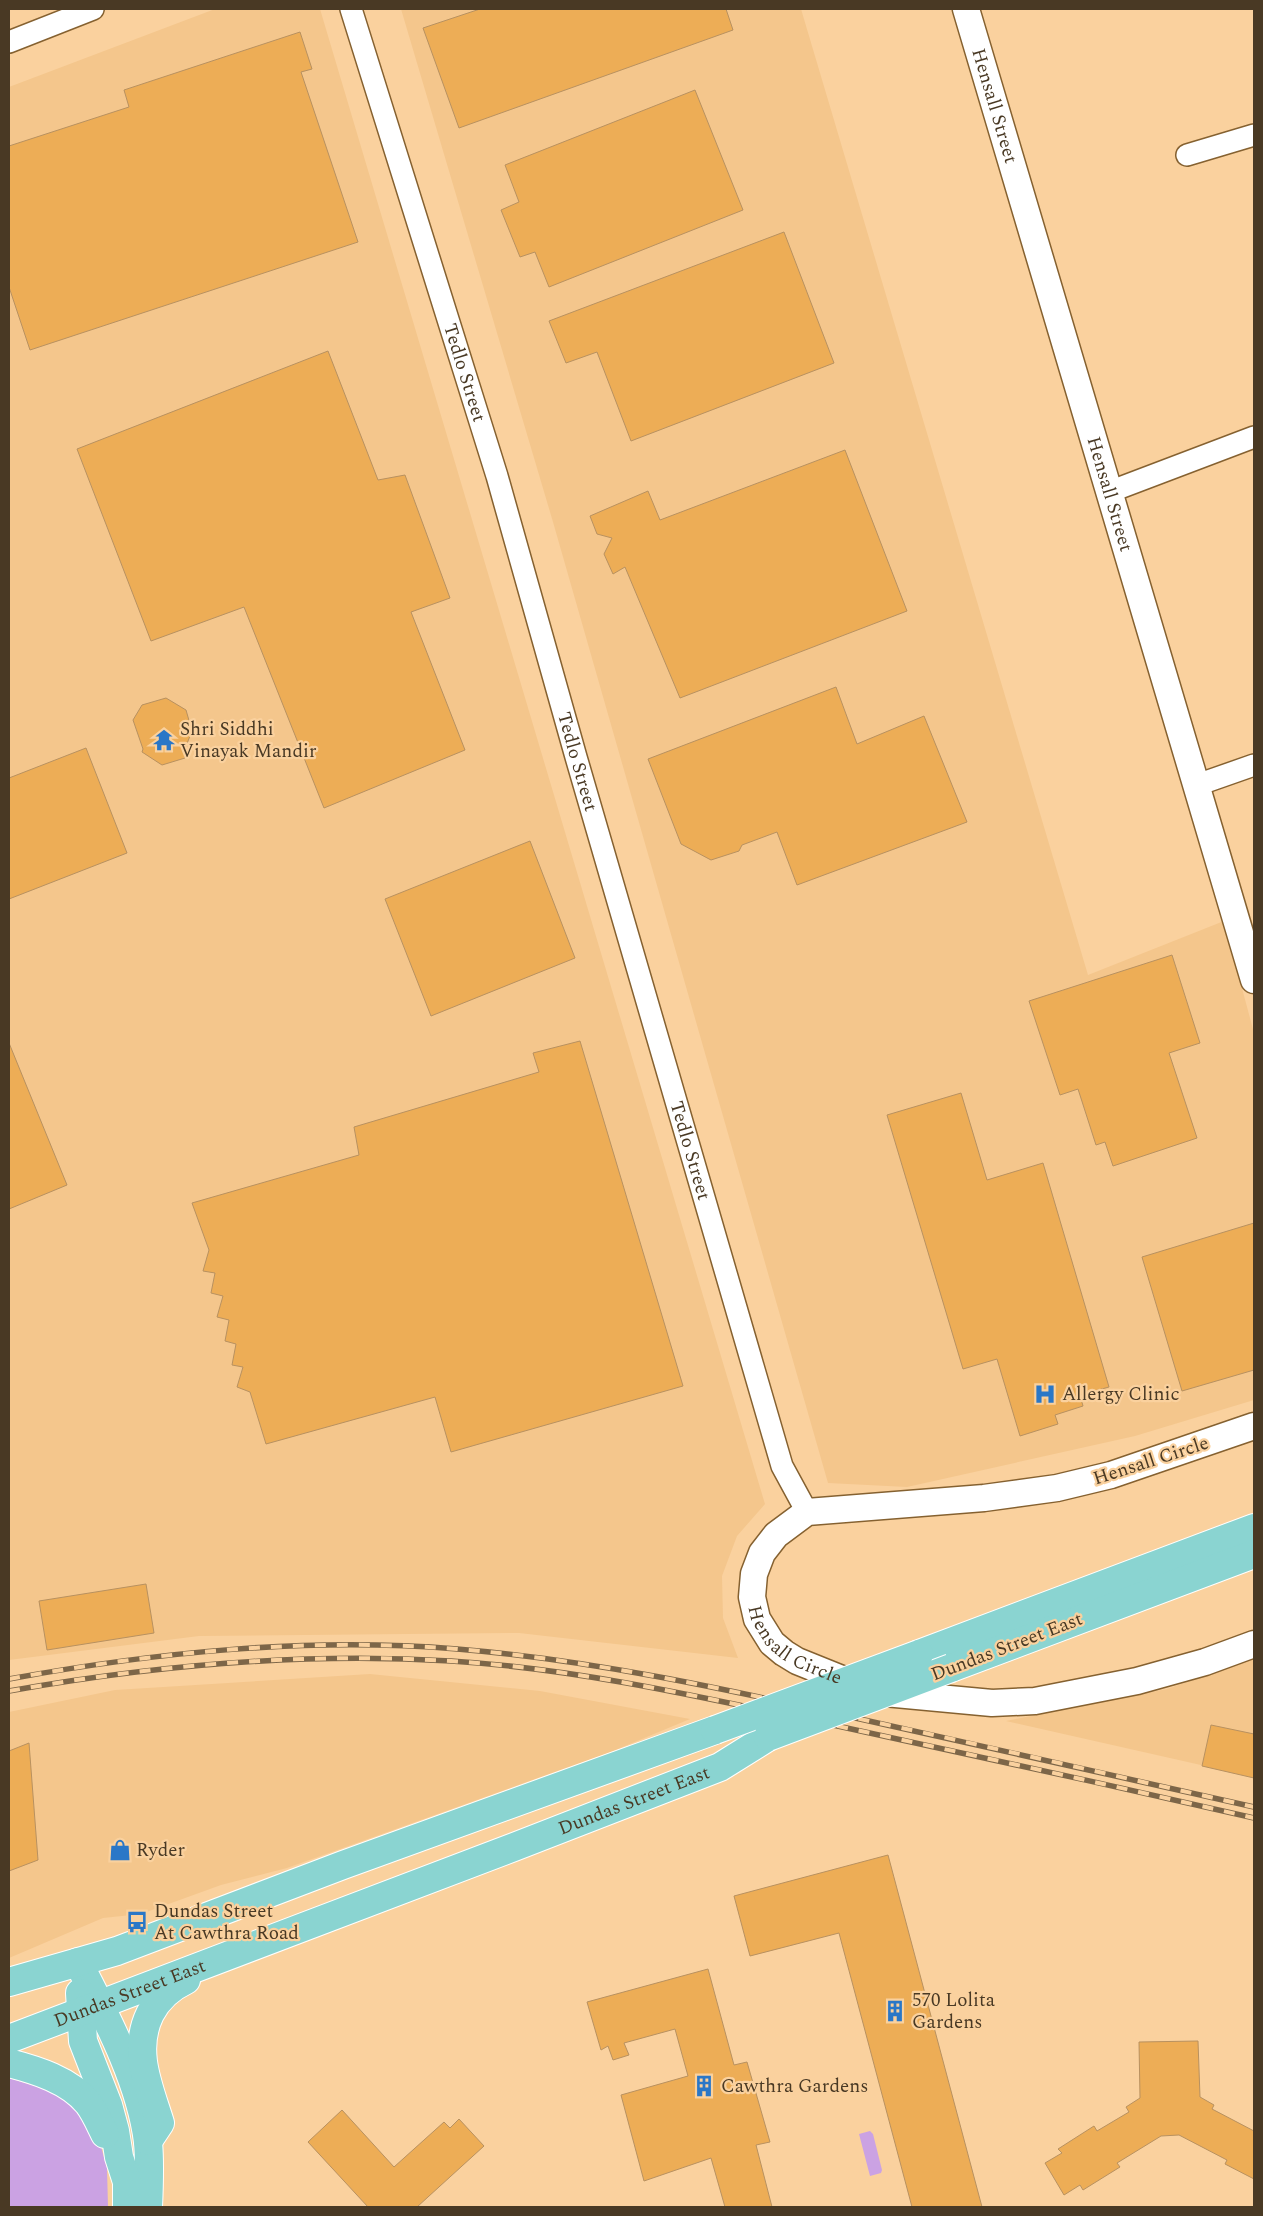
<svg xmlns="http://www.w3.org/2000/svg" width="1263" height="2216" viewBox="0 0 1263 2216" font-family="Spectral,serif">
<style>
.built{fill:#f4c68c}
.green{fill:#cba2e3}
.building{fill:#edad56;stroke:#b89160}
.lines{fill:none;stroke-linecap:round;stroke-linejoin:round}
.minor-casing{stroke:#856130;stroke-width:24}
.tertiary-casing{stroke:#856130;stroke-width:29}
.primary-casing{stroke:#fff;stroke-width:30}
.minor{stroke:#fff;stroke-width:21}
.tertiary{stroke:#fff;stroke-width:26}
.primary{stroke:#8ad4d1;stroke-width:28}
.rail-casing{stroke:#7d6648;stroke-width:5.5}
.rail{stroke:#fad19e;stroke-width:4;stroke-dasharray:11;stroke-linecap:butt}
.primary-bridge-casing{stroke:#fff;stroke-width:30;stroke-linecap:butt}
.primary-bridge{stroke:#8ad4d1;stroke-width:28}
.labels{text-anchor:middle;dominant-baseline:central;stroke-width:4.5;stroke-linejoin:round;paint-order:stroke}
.street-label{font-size:19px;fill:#493924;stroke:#fad19e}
.poi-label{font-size:19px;fill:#493924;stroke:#fad19e;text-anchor:start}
</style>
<rect width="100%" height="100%" fill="#fad19e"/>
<path class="built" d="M215,9H320L765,1504L737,1536L722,1576L723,1618L738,1658L519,1633L199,1636L9,1660V87Z
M401,9H801L1088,975L1224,921L1254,1033V1400L1135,1436L907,1487L828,1483L553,522Z
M1254,1659V1777L1006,1721L1167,1689Z
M370,1674L540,1691L690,1719L613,1751L287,1868L221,1885L141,1914L103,1918L9,1958V1712L115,1690Z"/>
<path class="green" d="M9,2078L64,2095L98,2136L107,2168L108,2207H9Z
M870,2131L873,2134L882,2170L881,2173L870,2176L859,2134Z"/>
<path class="building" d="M480,9H726L733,30L459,128L423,28Z
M300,32L312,69L301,72L358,242L30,350L9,287V146L129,107L124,90Z
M695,90L743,210L549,287L535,252L520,257L501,210L519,202L505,165Z
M784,232L834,363L631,441L597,352L566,363L549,321Z
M328,351L378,480L405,475L450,598L411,612L465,750L324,808L244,607L151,641L77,449Z
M845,450L907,611L680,698L625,567L613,574L604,554L612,538L597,534L590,516L648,491L660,520Z
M836,687L857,744L924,716L967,822L797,885L777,832L742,845L739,851L711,860L681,844L648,759Z
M166,698L186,710L192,731L184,751L185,758L162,765L142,752L143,749L133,720L142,705Z
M86,748L127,853L9,899V778Z
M530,841L575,958L431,1016L385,899Z
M1172,955L1200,1043L1169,1053L1197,1138L1113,1166L1105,1142L1096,1145L1078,1089L1060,1095L1029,1001Z
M580,1041L683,1386L451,1452L435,1397L266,1444L250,1392L237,1387L243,1367L232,1365L236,1344L225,1341L229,1320L217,1317L223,1296L211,1293L215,1273L203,1271L209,1250L192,1203L359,1155L354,1127L539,1072L533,1053Z
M9,1043L67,1185L9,1209Z
M961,1093L987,1180L1043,1163L1109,1387L1080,1395L1083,1406L1055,1415L1058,1424L1020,1436L997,1359L963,1369L887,1115Z
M1254,1223V1370L1182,1391L1142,1257Z
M146,1584L154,1633L47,1650L39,1601Z
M1211,1725L1254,1734V1778L1202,1766Z
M29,1743L38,1860L9,1871V1751Z
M888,1855L982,2207H912L839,1933L750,1956L734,1896Z
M708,1969L734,2065L747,2062L770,2142L756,2145L772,2207H725L711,2158L644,2181L621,2095L688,2076L675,2029L624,2043L629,2055L613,2060L608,2046L601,2050L587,2002Z
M1198,2041L1200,2097L1214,2105L1212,2109L1254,2131V2179L1225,2164L1227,2160L1179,2135L1161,2136L1117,2163L1120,2167L1083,2190L1080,2185L1064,2195L1045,2163L1062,2153L1058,2149L1094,2126L1097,2131L1129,2112L1126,2107L1140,2098L1139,2042Z
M342,2110L394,2167L444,2122L450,2128L459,2119L484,2146L417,2207H368L308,2142Z"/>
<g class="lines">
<g class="minor-casing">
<g id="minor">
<path id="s1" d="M351,9L497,476L576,757L782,1466L807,1512"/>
<path d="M9,42L93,9"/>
<path d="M1187,155L1254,135"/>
<path d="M1109,492L1254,437"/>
<path d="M1197,785L1254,765"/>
</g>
</g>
<g class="tertiary-casing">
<g id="tertiary">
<path id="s2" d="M966,9L1254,980"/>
<path id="s3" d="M1254,1426L1111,1475L1057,1488L984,1498L807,1512L776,1535L762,1553L754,1574L752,1597L757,1619L772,1643L784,1653L797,1661L874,1692L992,1703L1035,1701L1137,1681L1205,1662L1254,1644"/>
</g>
</g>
<g class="primary-casing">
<g id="primary">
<path d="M919,1654L1254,1528"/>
<path d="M951,1668L1254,1554"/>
<path d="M78,1962C105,2015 141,2082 148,2142C150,2164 149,2186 148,2207"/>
<path d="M9,1982L117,1951L343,1865L715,1730"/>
<path d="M80,1993L83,2041L108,2105L115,2131L119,2157L127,2182V2207"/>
<path id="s4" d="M9,2039L514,1847L720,1767L768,1737"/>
<path d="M9,2063C36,2070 69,2080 88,2103C95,2112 100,2124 105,2134"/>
<path d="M148,2141L160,2123C149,2087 132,2051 150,2014C158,1998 169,1988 186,1980"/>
</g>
</g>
<use href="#minor" class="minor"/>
<use href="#tertiary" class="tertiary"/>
<use href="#primary" class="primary"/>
<g class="rail-casing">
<path id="rail" d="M9,1679C157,1652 307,1637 457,1649C591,1660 721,1688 851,1717C986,1746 1120,1777 1254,1807
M9,1691C156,1665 302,1652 451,1661C580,1669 706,1698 833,1725C973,1755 1114,1786 1254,1818"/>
</g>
<use href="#rail" class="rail"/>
<g class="primary-bridge-casing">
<path id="primary-bridge" d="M715,1730L919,1654
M768,1737L951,1668"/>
</g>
<use href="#primary-bridge" class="primary-bridge"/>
</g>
<defs>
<g id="temple-bare" transform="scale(1.725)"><path d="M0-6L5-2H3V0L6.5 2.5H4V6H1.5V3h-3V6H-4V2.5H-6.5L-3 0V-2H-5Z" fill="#2a77c7" stroke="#fad19e" stroke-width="2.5" paint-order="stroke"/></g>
<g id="hospital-bare" transform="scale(1.725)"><path d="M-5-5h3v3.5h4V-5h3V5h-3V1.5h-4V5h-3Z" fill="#2a77c7" stroke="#fad19e" stroke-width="2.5" paint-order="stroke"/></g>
<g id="shop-bare" transform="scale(1.725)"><path d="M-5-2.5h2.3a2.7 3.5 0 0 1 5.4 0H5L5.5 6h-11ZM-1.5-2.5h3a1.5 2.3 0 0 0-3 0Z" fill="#2a77c7" stroke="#fad19e" stroke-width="2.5" paint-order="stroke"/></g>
<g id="bus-bare" transform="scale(1.725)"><path d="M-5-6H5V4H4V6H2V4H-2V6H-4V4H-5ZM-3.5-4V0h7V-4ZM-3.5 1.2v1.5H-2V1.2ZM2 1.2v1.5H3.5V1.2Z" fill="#2a77c7" stroke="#fad19e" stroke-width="2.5" paint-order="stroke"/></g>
<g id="building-bare" transform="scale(1.725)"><path d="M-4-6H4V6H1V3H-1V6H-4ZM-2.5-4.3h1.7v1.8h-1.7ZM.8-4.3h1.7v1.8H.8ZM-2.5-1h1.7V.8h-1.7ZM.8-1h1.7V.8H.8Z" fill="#2a77c7" stroke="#fad19e" stroke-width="2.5" paint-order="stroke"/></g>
</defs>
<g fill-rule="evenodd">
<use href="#temple-bare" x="164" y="740"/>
<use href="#hospital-bare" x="1045" y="1394"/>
<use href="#shop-bare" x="120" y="1850"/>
<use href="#bus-bare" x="137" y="1922"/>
<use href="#building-bare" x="895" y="2011"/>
<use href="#building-bare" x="704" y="2086"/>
</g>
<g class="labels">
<g class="street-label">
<text stroke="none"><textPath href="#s2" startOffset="101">Hensall Street</textPath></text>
<text stroke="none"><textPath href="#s1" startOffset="381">Tedlo Street</textPath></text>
<text stroke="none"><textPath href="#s2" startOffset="506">Hensall Street</textPath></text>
<text stroke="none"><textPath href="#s1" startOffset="786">Tedlo Street</textPath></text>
<text stroke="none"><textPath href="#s1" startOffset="1191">Tedlo Street</textPath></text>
<text transform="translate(1151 1461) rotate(-18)">Hensall Circle</text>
<text stroke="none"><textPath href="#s3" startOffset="634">Hensall Circle</textPath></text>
<text transform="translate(1007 1647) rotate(-21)">Dundas Street East</text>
<text stroke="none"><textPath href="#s4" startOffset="669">Dundas Street East</textPath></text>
<text stroke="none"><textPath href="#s4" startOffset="129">Dundas Street East</textPath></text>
</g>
<g class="poi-label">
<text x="180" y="729">Shri Siddhi<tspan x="180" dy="22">Vinayak Mandir</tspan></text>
<text x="1062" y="1394">Allergy Clinic</text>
<text x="136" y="1850">Ryder</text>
<text x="154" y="1911">Dundas Street<tspan x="154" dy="22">At Cawthra Road</tspan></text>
<text x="912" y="2000">570 Lolita<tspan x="912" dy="22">Gardens</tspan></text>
<text x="721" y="2086">Cawthra Gardens</text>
</g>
</g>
<rect width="1263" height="2216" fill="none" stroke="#493924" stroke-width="20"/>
</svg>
